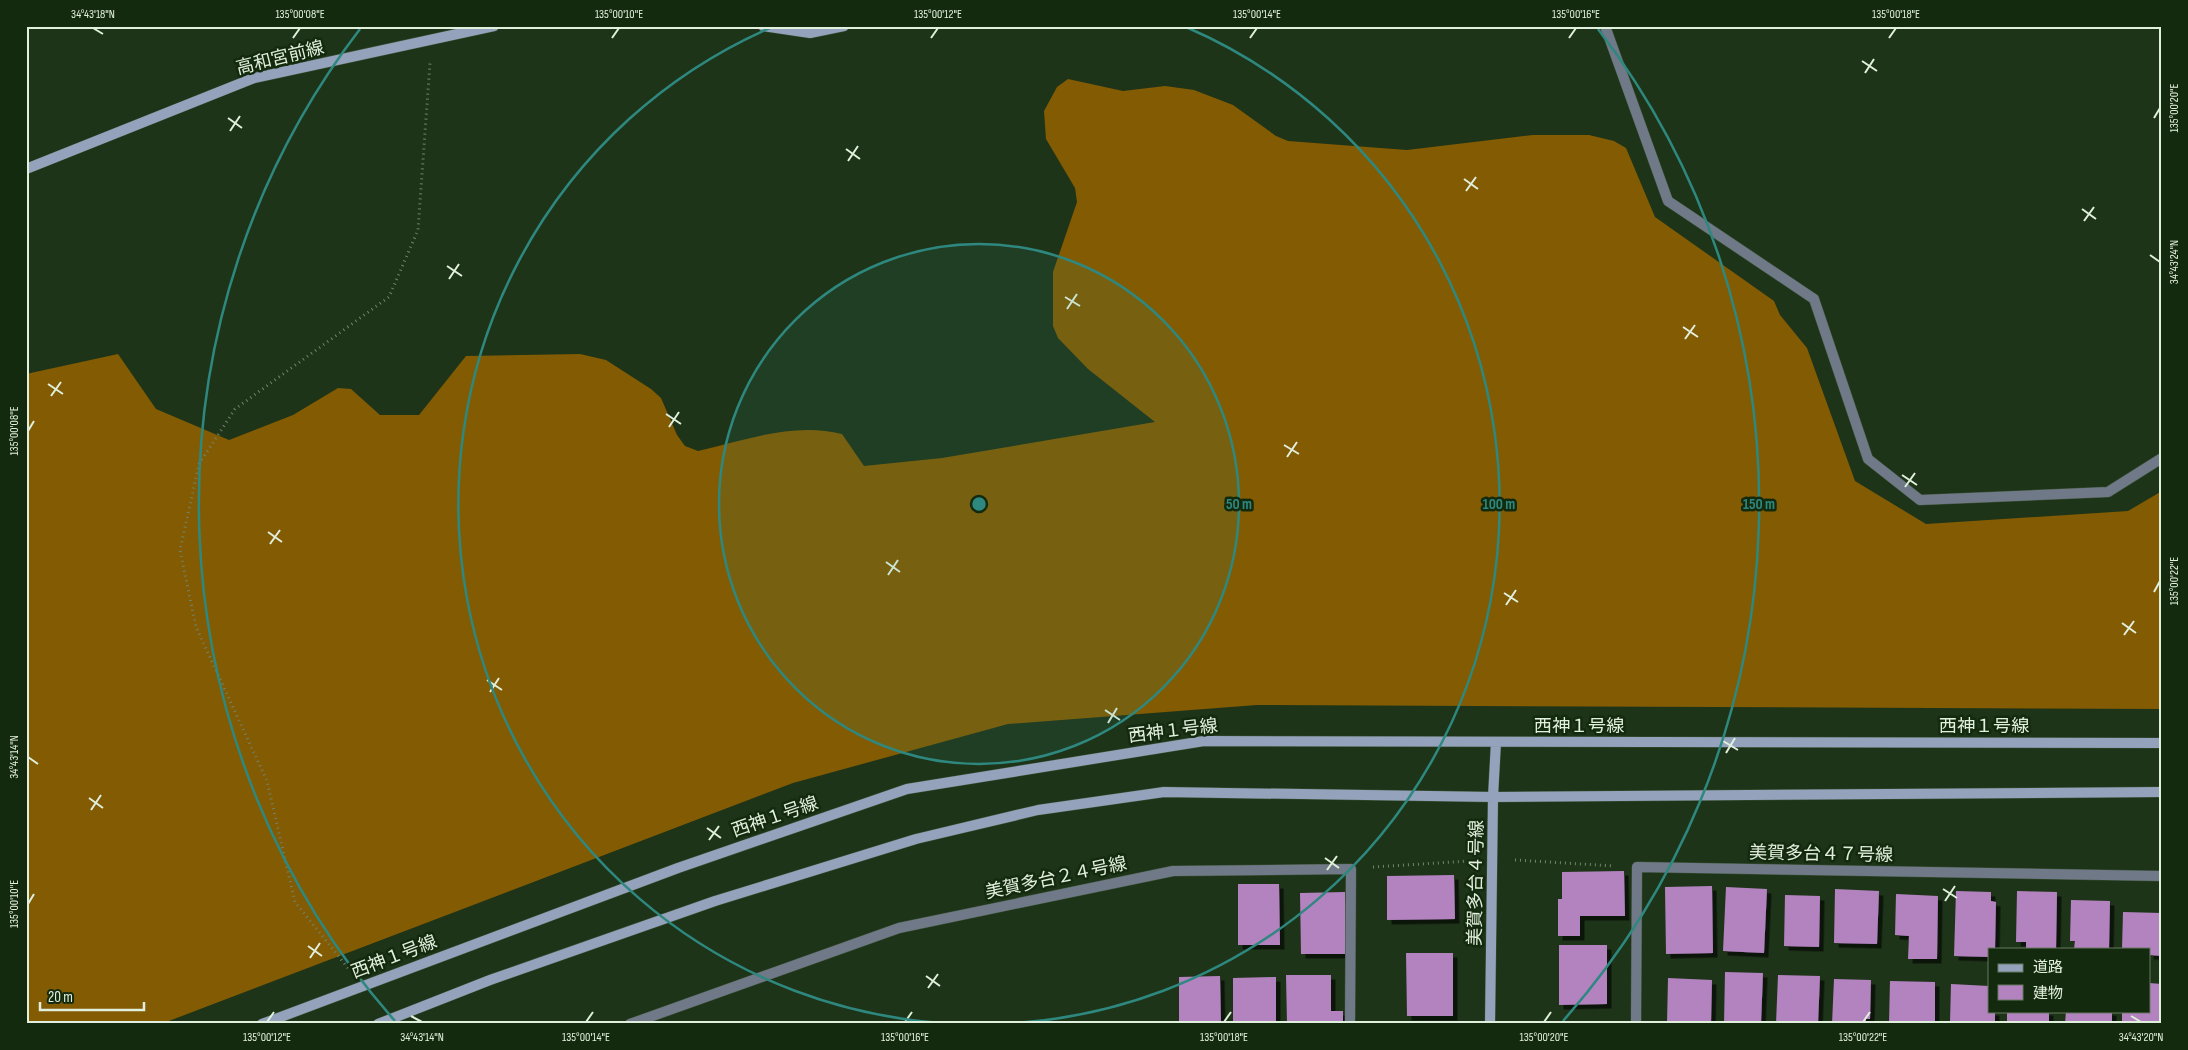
<svg xmlns="http://www.w3.org/2000/svg" width="2188" height="1050" viewBox="0 0 2188 1050" font-family="'Sofia Sans Condensed','Noto Sans JP',sans-serif">
<style>
.forest{fill:#825b03}
.building{fill:#b383c0;filter:url(#shadow)}
.lines{fill:none;stroke-linecap:round;stroke-linejoin:round}
.street-casing{stroke:#3d5238;stroke-width:11}
.secondary-casing{stroke:#3d5238;stroke-width:11}
.path{stroke:#71846c;stroke-width:3;stroke-dasharray:1 4;stroke-linecap:butt}
.street{stroke:#6f7987;stroke-width:10}
.secondary{stroke:#94a3bb;stroke-width:10}
.ticks{fill:none;stroke:#e1efdd;stroke-width:2}
.ring{fill:none;stroke:#2e887f;stroke-width:2.5}
.labels{text-anchor:middle;dominant-baseline:central;stroke-width:5;stroke-linejoin:round;paint-order:stroke}
.street-label{font-size:18px;fill:#e1efdd;stroke:#142a0e}
.centre{fill:#2e887f;stroke:#142a0e;stroke-width:2.5}
.ring-label{font-size:15px;text-anchor:middle;font-weight:bold;fill:#2e887f;stroke:#142a0e;stroke-width:5;stroke-linejoin:round;paint-order:stroke}
.neatline{fill:none;stroke:#e1efdd;stroke-width:2}
.ticks-label{font-size:12px;text-anchor:middle;fill:#e1efdd}
</style>
<defs>
<filter id="shadow"><feDropShadow dx="4.5" dy="4.5" stdDeviation="0" flood-color="#0009"/></filter>
</defs>
<rect width="100%" height="100%" fill="#1e3418"/>
<path class="forest" d="M1068,79L1123,91L1165,86L1194,90L1233,105L1276,136L1288,141L1407,150L1533,135H1589L1614,141L1626,148L1655,217L1774,301L1780,315L1807,348L1855,481L1926,524L2128,511L2162,491V709L1257,705L1008,724L793,783L161,1024H26V374L118,354L156,409L229,440L293,415L338,388L351,389L380,415H419L466,356L580,354L606,360L651,389L661,398L677,435L685,446L698,451C746,440 793,422 842,434L864,466L942,458L1155,422L1088,369L1058,338L1053,326V272L1077,202L1075,188L1046,139L1044,111L1057,87Z"/>
<path class="building" d="M1624,871L1625,916H1580V936H1558V899H1562V872Z
M1454,875L1455,919L1387,920V876Z
M1238,884H1279L1280,945H1238Z
M1712,886L1713,953L1666,954L1665,887Z
M1726,887L1767,889L1764,953L1723,951Z
M1835,889L1879,891L1877,944L1834,943Z
M1956,891L1991,892V901L1996,902L1995,949H1989V957L1954,956Z
M2017,891L2057,892L2056,949H2026V942H2016Z
M1345,892L1346,954H1301L1300,893Z
M1896,894L1938,896L1937,959H1908L1909,936L1895,935Z
M1785,895L1820,896L1819,947L1784,946Z
M2071,900L2110,901L2109,949H2074L2075,941H2070Z
M2123,912L2162,913V956L2149,955V949H2122Z
M1559,945H1607V1004L1559,1005Z
M1406,953H1453V1016H1407Z
M1725,972L1763,973L1761,1024H1724Z
M1286,975H1331V1011H1343V1024H1287Z
M1778,975L1820,976L1818,1024H1776Z
M1220,976L1221,1024H1179V977Z
M1276,977V1024H1233V978Z
M1668,978L1712,980L1711,1024H1667Z
M1834,979L1871,980L1870,1019H1866V1024H1832Z
M1890,981L1935,982V1024H1889Z
M2149,983L2162,984V1024H2122V1011H2149Z
M1951,984L1989,986V1011H1995V1024L1950,1023Z
M2007,1011H2049V1024H2007Z
M2066,1011H2112V1024H2065Z"/>
<g class="lines">
<g class="street-casing">
<path id="street" d="M1605,26L1668,201L1814,299L1868,459L1920,500L2108,492L2162,458
M630,1024L899,928L1173,871L1351,869L1350,1024
M1636,1024L1637,867L2162,876"/>
</g>
<g class="secondary-casing">
<path id="secondary" d="M763,26L810,33L844,26
M26,169L254,78L494,26
M262,1024L678,868L907,789L1204,741L2162,743
M378,1024L490,980L715,901L916,839L1038,810L1164,792L1493,797L2162,792
M1490,1024L1493,797L1496,742"/>
</g>
<path class="path" d="M1515,860L1614,866
M1373,867L1469,861
M348,968L295,902L267,781L196,627L180,550L199,464L235,409L389,297L418,230L430,63"/>
<use href="#street" class="street"/>
<use href="#secondary" class="secondary"/>
</g>
<path class="ticks" d="M93,28L103,34M293,38L300,28M612,38L619,28M931,38L938,28M1250,38L1257,28M1569,38L1576,28M1889,38L1896,28M1862,61L1877,71M1865,73L1874,59M228,118L242,128M2154,118L2160,108M230,131L240,116M846,149L860,159M848,161L858,146M1464,179L1478,189M1466,191L1476,177M2082,209L2096,219M2084,221L2094,207M2150,255L2160,262M447,266L462,276M449,279L459,264M1065,297L1080,306M1067,309L1077,294M1683,327L1698,337M1685,339L1695,325M48,384L63,394M51,396L61,382M666,414L681,424M669,427L679,412M28,431L34,421M1284,445L1299,454M1287,457L1297,442M1902,475L1917,485M1905,487L1915,473M268,532L282,542M270,544L280,530M886,562L900,572M888,575L898,560M2154,592L2160,581M1504,593L1518,602M1506,605L1516,590M2122,623L2136,633M2124,635L2134,621M487,680L502,690M490,692L499,678M1105,710L1120,720M1108,723L1117,708M1723,741L1738,750M1726,753L1735,738M28,757L38,764M89,798L103,808M91,810L101,795M707,828L721,838M709,840L719,826M1325,858L1339,868M1327,870L1337,856M1943,889L1957,898M1945,901L1955,886M28,904L34,894M308,946L322,956M310,958L320,943M926,976L940,986M928,988L938,974M411,1016L422,1022M2131,1016L2141,1022M267,1022L274,1012M586,1022L593,1012M905,1022L912,1012M1224,1022L1231,1012M1544,1022L1551,1012M1863,1022L1870,1012"/>
<circle cx="979" cy="504" r="260" fill="#2e887f" fill-opacity=".12"/>
<g class="ring">
<circle cx="979" cy="504" r="260"/>
<path d="M961 1024A520 520 0 0 1 772 27M1186 27A520 520 0 0 1 997 1024"/>
<path d="M395 1021A780 780 0 0 1 360 29M1598 29A780 780 0 0 1 1563 1021"/>
</g>
<g class="labels">
<g class="street-label">
<text transform="translate(280 58) rotate(-14)">高和宮前線</text>
<text x="1579" y="726">西神１号線</text>
<text x="1984" y="726">西神１号線</text>
<text transform="translate(1173 731) rotate(-7)">西神１号線</text>
<text transform="translate(775 817) rotate(-19)">西神１号線</text>
<text transform="translate(1821 854) rotate(1)">美賀多台４７号線</text>
<text transform="translate(1056 878) rotate(-12)">美賀多台２４号線</text>
<text transform="translate(1476 883) rotate(-89)">美賀多台４号線</text>
<text transform="translate(394 957) rotate(-21)">西神１号線</text>
</g>
</g>
<circle cx="979" cy="504" r="8" class="centre"/>
<g class="ring-label">
<text x="1239" y="509">50 m</text>
<text x="1499" y="509">100 m</text>
<text x="1759" y="509">150 m</text>
</g>
<rect width="2188" height="1050" fill="none" stroke="#142a0e" stroke-width="55"/>
<rect x="1988" y="948" width="162" height="65" fill="#142a0e" stroke="#667961"/>
<rect x="1998" y="964" width="25" height="8" fill="#94a3bb" stroke="#667961"/>
<text x="2033" y="972" font-size="15" fill="#e1efdd">道路</text>
<rect x="1998" y="985" width="25" height="15" fill="#b383c0" stroke="#667961"/>
<text x="2033" y="998" font-size="15" fill="#e1efdd">建物</text>
<path d="M40 1002v8h104v-8" fill="none" stroke="#e1efdd" stroke-width="2.5"/>
<text x="48" y="1002" font-size="15" fill="#e1efdd" stroke="#142a0e" stroke-width="4" paint-order="stroke">20 m</text>
<rect x="28" y="28" width="2132" height="994" class="neatline"/>
<g class="ticks-label">
<text x="93" y="18">34°43'18"N</text>
<text x="300" y="18">135°00'08"E</text>
<text x="619" y="18">135°00'10"E</text>
<text x="938" y="18">135°00'12"E</text>
<text x="1257" y="18">135°00'14"E</text>
<text x="1576" y="18">135°00'16"E</text>
<text x="1896" y="18">135°00'18"E</text>
<text transform="translate(2174 108) rotate(-90)" y="4">135°00'20"E</text>
<text transform="translate(2174 262) rotate(-90)" y="4">34°43'24"N</text>
<text transform="translate(14 431) rotate(-90)" y="4">135°00'08"E</text>
<text transform="translate(2174 581) rotate(-90)" y="4">135°00'22"E</text>
<text transform="translate(14 757) rotate(-90)" y="4">34°43'14"N</text>
<text transform="translate(14 904) rotate(-90)" y="4">135°00'10"E</text>
<text x="267" y="1041">135°00'12"E</text>
<text x="422" y="1041">34°43'14"N</text>
<text x="586" y="1041">135°00'14"E</text>
<text x="905" y="1041">135°00'16"E</text>
<text x="1224" y="1041">135°00'18"E</text>
<text x="1544" y="1041">135°00'20"E</text>
<text x="1863" y="1041">135°00'22"E</text>
<text x="2141" y="1041">34°43'20"N</text>
</g>
</svg>
